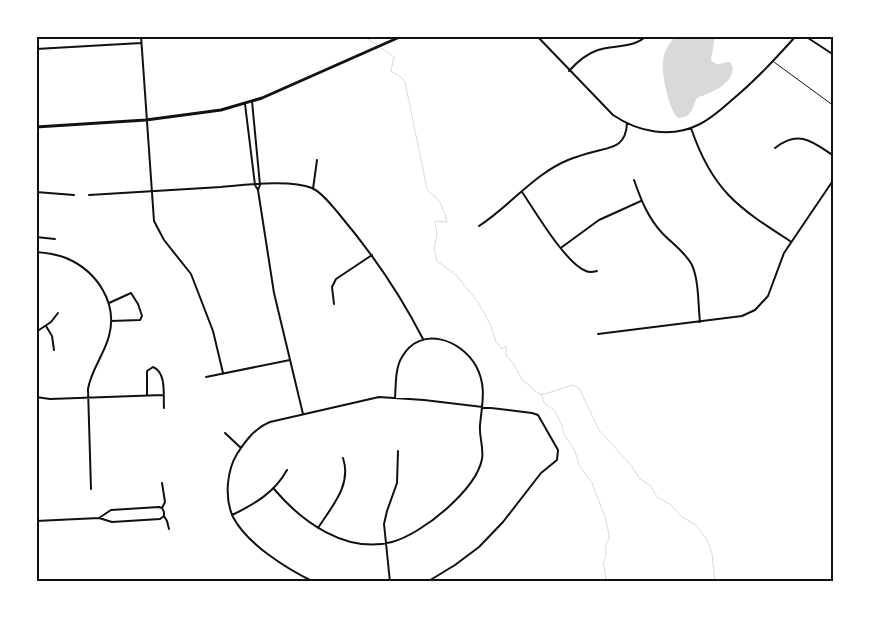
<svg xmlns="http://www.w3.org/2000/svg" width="870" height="618" viewBox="0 0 870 618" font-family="'PT Sans Narrow',sans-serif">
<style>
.water{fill:#d9d9d9}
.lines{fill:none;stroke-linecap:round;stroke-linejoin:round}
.stream{stroke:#d9d9d9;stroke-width:1}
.service{stroke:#111;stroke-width:1}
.minor{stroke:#111;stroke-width:2}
.secondary{stroke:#111;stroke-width:3}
.neatline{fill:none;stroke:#111;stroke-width:2}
</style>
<rect width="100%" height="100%" fill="#fff"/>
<path class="water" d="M676,36H715L711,60C718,68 722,62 730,62L733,68C731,86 712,92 697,98C692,108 692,118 678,118C669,111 661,72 663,61C664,51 669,43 676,36Z"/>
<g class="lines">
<path class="stream" d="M363,36L377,45
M380,47L394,57L391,71L402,78L405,82L427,189C430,194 432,194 437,198C440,201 447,218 447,222L436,221L435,223L437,234L434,249L437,261L456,275L478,302L490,324L496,342L502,349L505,346L506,348V355L513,363L523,381L529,385L533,390L542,395L544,403L554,410L561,423L564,434L575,451L579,465L592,483L605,517L609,534V539L606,544V556L603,563L605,571L606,582
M540,394H545L572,385L579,388L599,430L630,464L640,479L651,486L657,497L670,504L682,517L696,525L707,540L712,554L715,582"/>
<path class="service" d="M774,62L834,106"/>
<path class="minor" d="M141,36L154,221L164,240L191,274L213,331L223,373
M537,36L613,115C638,132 671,139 700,124C712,118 723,108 733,99C756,80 776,58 796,36
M805,36L834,55
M36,49L141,43
M569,71C577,62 586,54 598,50C613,45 635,48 646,36
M252,101L260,185L258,190
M245,104L255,185L258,190L274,293L303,414
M691,128C712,190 737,207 790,241
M775,148C799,129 813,142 834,156
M634,180C641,200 648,218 663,234C673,244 685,252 692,265C699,281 698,304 700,322
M313,189L317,160
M36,192L74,195
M522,192C535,211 566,264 586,271C590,273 593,272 597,271
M89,195C133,192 177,190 221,187C245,185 290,179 312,188C323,193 331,205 339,214C372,253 400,294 423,339
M479,226C510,206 534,174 568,160C576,157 585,154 593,152C612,147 626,147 627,123
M36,237L55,239
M562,247L599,220L641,201
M36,252C47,253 57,254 66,258C97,271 118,303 109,336C104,355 91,370 88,389L91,489
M109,303L131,293L138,304L142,316L140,320L111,321
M334,304L332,287L336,279L372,255
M46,326L52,336L54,350
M36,332L51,322L58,313
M598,334L742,316L755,310L768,296L784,253L834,179
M206,377L290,360
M147,395V371L153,367C167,373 163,395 164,408
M36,397L50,399L163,395
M225,433L241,448
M162,483L165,502L162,508
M274,489C302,522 346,554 392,542C422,534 476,490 482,459C484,448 479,437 480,425C482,404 487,386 476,366C461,339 420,325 402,357C395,368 396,385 395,398
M232,515C255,504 275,492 287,470
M164,516L167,521L169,529
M36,521L99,518L112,522L160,519L164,516V512L162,508L159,507L111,510L99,518
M318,528C332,506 352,485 343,458
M314,582C287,569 247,544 233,517C228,506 227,494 228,483C229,473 232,462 237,454C246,440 255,428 270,422L379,397L424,400L532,413L538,415L558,450L557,460L541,473L503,522L479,547L455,565L427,582
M390,582L384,524L387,511L397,483L398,451"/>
<path class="secondary" d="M36,127L146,120L221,110L262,98L402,36"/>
</g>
<rect width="870" height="618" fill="none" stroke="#ffffff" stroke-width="75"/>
<rect x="38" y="38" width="794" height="542" class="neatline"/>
</svg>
